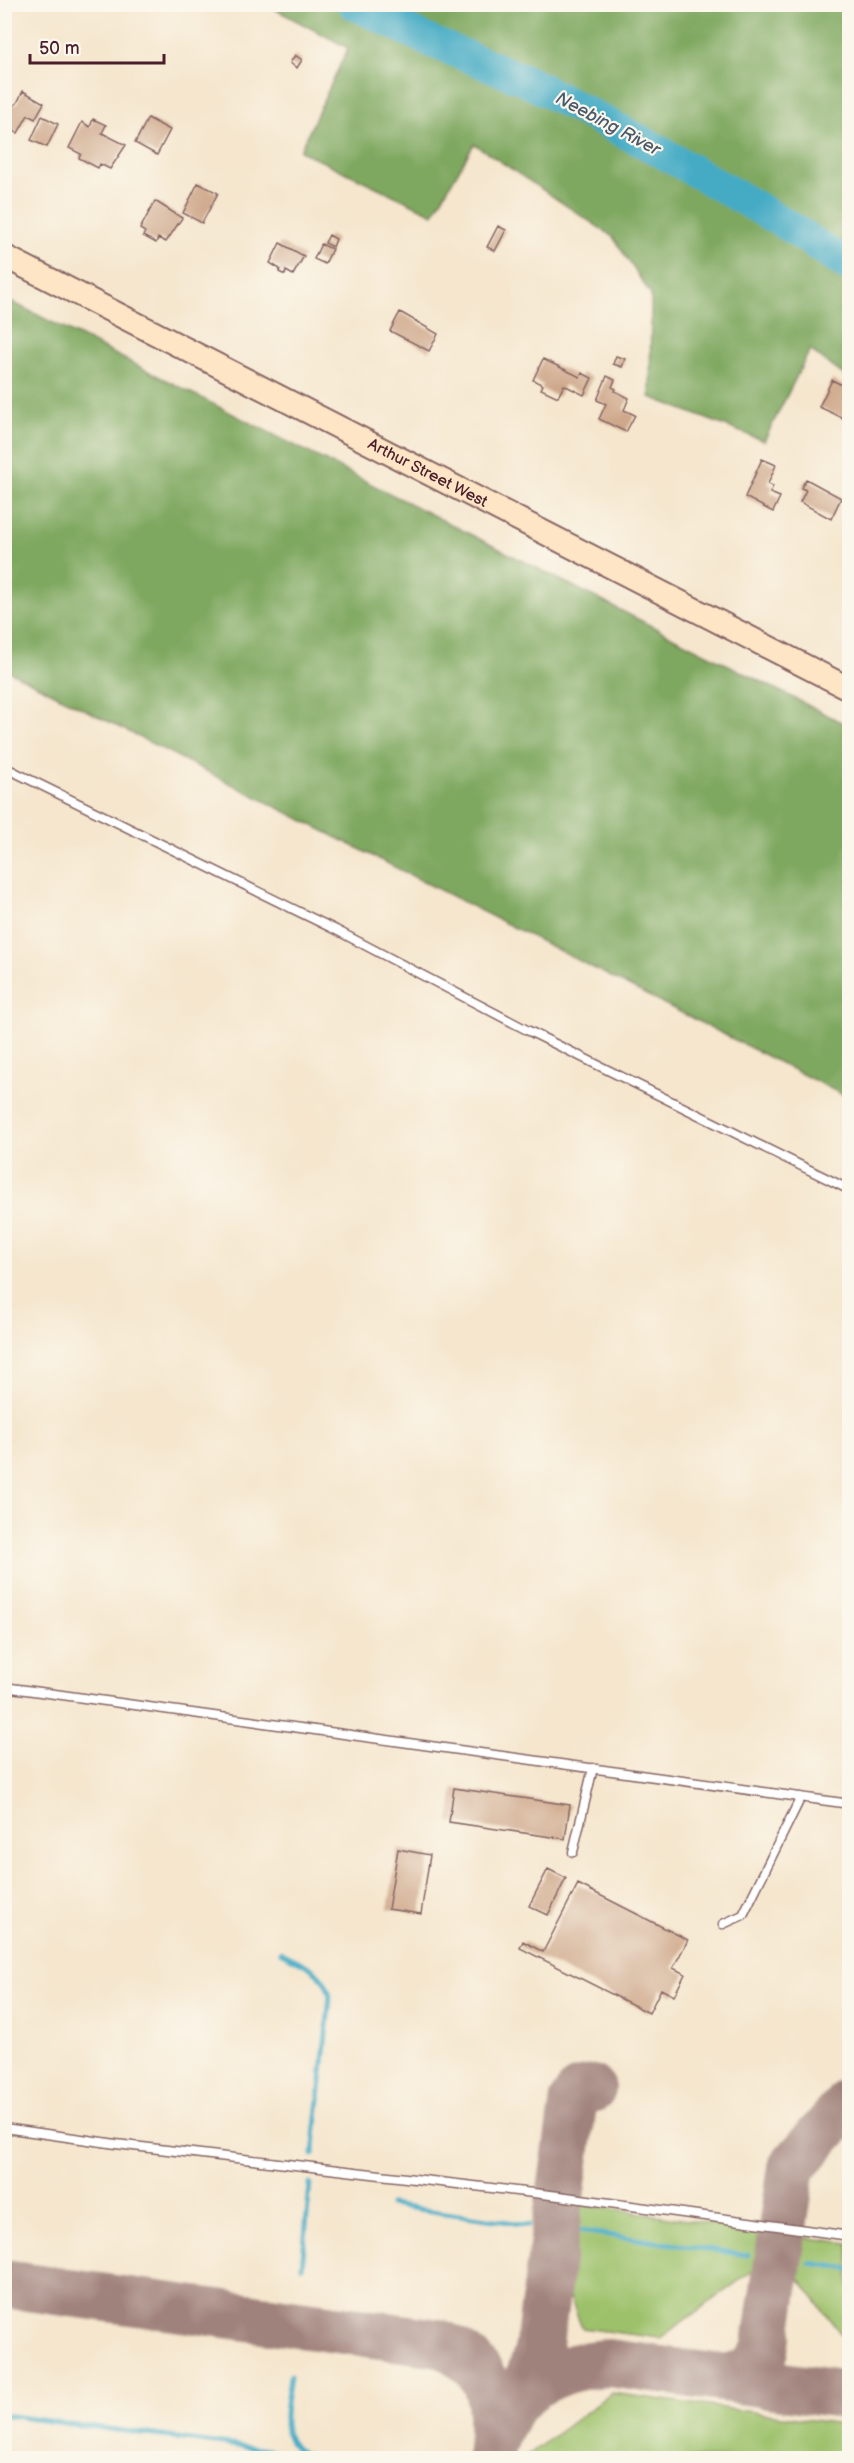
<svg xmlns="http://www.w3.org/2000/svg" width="854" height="2463" viewBox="0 0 854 2463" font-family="'Balsamiq Sans',sans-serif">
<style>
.green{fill:#9dc16b;stroke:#74704b;stroke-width:1.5}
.forest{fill:#7ea75f;stroke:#646345;stroke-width:1.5}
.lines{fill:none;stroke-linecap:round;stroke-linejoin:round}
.stream{stroke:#45abc5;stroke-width:5}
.river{stroke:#45abc5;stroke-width:32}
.taxiway{stroke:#a0827c;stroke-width:48}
.building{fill:#cfa88b}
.lane-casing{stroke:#866564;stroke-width:11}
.secondary-casing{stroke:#866564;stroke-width:26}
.lane{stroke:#fff;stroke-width:8}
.secondary{stroke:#fde5c5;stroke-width:22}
.labels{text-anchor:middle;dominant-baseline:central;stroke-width:4.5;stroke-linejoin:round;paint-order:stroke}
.street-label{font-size:16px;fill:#4a1f2b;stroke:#fbf7ec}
.water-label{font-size:18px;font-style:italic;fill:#485769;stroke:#fbf7ec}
</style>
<rect width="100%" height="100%" fill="#fbf7ec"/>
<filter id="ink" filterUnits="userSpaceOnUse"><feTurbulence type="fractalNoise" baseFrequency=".0167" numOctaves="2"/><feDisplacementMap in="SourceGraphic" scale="12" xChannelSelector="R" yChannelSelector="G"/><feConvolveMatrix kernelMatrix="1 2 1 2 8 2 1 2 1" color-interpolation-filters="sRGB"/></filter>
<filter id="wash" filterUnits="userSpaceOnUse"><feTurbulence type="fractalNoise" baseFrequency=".008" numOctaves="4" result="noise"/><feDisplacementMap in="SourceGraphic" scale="24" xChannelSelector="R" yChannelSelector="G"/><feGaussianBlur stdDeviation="1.35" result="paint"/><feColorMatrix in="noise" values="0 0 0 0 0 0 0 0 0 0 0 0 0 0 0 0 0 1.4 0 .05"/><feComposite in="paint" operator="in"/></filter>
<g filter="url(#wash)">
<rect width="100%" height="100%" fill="#f5e6cd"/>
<path class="green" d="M576,2203L760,2231L755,2269L660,2338L582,2328L565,2284Z
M802,2237L849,2243V2345L796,2274Z
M612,2393L849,2425V2458H524Z"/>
<path class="forest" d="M267,5H849V379L810,350L764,441L650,397L651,295L613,237L474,144L433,214L300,151L348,48Z
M4,298L849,726V1098L5,669Z"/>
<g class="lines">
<path class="stream" d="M280,1952C302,1964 325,1969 330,1997L313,2155
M390,2205L529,2225
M580,2231L748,2255
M810,2263L850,2269
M302,2267L310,2184
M290,2376C287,2404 275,2435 302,2453
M4,2415L328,2458"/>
<path class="river" d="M354,4L427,40L527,81L656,149L789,226L850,267"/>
<path class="taxiway" d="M4,2284L439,2343C495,2365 496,2406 490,2458
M728,2378C747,2376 758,2367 765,2350L792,2167L850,2101
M514,2402L530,2375L538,2351L574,2099L581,2091L592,2089
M491,2448C508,2391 551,2366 608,2363L850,2395"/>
</g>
<g id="blocks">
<path class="building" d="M295,55L302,60L297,68L290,63Z
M23,91L44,103L35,119L28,115L18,133L4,127V106L7,102L13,106L17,103Z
M42,116L58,124L47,147L31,140Z
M148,118L170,130L157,155L135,143Z
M93,119L106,125L102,133L126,145L110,169L100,164L98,168L79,158L81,154L69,148L82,122L90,127Z
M198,183L218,193L202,223L183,213Z
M155,201L182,218L166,242L158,238L156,243L143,236L145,232L140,229Z
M498,226L506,230L495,251L487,247Z
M329,235L336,239L333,247L325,243Z
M280,243L304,256L293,275L286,271L285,275L279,272L280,269L270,263Z
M321,244L332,249L325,264L314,259Z
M400,312L438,334L429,351L390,331Z
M616,356L625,359L622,367L613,364Z
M543,359L580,377L582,373L592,378L584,395L564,385L558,397L541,389L543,385L533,380Z
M607,376L615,380L612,387L616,389L615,391L629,398L624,410L635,415L626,432L599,419L606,404L597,400Z
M832,380L850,389V409L845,419L819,407Z
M762,459L776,465L768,484L773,486L770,493L780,497L773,512L745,497Z
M806,479L841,498L831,519L800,502L806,490L801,488Z
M454,1788L570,1805L565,1839L449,1822Z
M398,1849L430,1855L421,1914L388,1909Z
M548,1869L566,1878L548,1915L529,1906Z
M578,1884L688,1940L673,1968L685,1974L674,1996L661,1989L649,2013L520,1948L523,1941L543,1952Z"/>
</g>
</g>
<g filter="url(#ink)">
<use href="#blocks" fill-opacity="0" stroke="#866564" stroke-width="1.5"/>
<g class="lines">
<g class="lane-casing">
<path id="lane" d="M4,767L336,930L527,1030L850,1190
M4,1687L850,1804
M573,1852L593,1768
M723,1924L743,1915L801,1797
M4,2128L116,2144L559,2196L850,2236"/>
</g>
<g class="secondary-casing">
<g id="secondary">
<path id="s1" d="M4,256L850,689"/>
</g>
</g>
<use href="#lane" class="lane"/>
<use href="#secondary" class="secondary"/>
</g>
</g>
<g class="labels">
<g class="street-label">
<text stroke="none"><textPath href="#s1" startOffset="476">Arthur Street West</textPath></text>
</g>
<g class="water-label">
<text transform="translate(608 124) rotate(28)">Neebing River</text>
</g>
</g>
<rect width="854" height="2463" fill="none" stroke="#fbf7ec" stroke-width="24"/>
<path d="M30 54v9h134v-9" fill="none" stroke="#4a1f2b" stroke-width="3"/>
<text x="39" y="54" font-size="18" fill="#4a1f2b" stroke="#fbf7ec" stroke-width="4.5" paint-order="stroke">50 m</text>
</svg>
